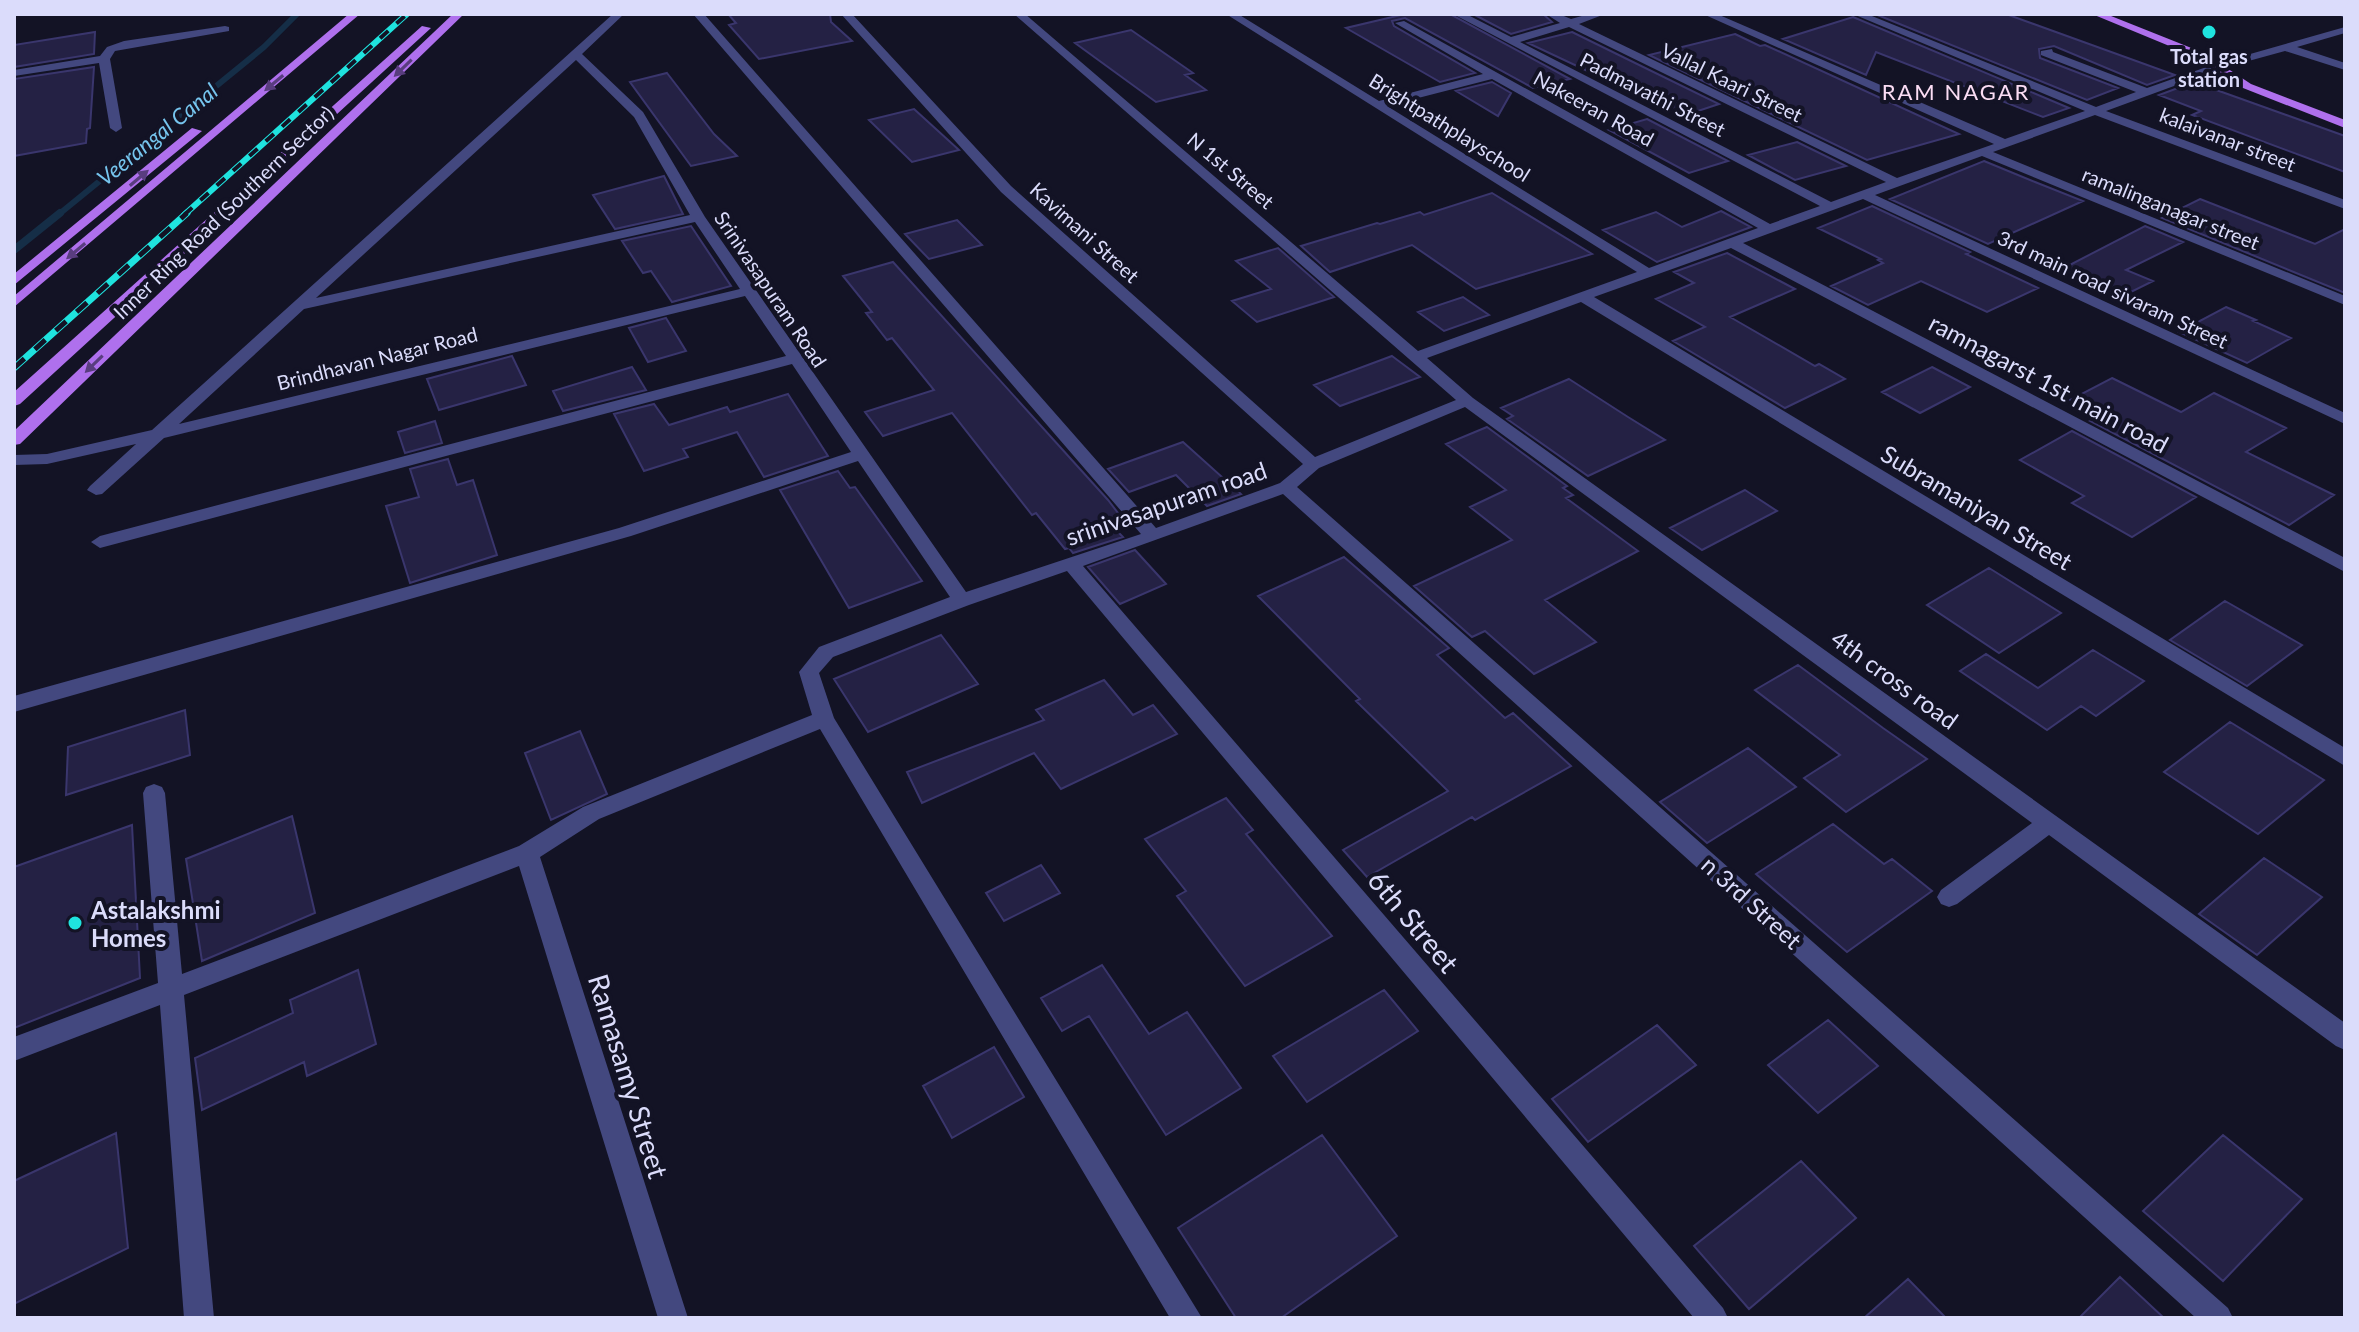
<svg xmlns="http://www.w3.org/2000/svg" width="2359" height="1332" viewBox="0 0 2359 1332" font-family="Lato,sans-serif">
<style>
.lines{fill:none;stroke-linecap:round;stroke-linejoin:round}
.stream-far1{stroke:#152e47;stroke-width:6}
.stream{stroke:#152e47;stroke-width:8}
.building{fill:#242144;stroke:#3a366d;stroke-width:2}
.minor{fill:#43487f;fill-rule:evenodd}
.major{fill:#af70ed;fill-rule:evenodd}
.rail-far1-casing{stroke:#1fe3df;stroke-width:6}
.rail-casing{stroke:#1fe3df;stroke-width:7}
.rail-far1{stroke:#131325;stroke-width:4;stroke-dasharray:11;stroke-linecap:butt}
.rail{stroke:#131325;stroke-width:5;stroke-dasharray:14;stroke-linecap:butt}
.oneway{fill:#593d7f}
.poi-dot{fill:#1fe3df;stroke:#131325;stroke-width:3}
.labels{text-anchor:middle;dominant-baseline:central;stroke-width:8;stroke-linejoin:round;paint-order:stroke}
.far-poi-label{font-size:20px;font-weight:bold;fill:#dbdcfb;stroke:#131325}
.far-street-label{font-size:20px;fill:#dbdcfb;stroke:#131325}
.far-neighbourhood-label{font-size:22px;letter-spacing:2px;fill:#fbddf4;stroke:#131325}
.far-water-label{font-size:22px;font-style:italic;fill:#76c5ee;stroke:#131325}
.street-label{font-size:24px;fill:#dbdcfb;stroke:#131325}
.poi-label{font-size:24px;font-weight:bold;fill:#dbdcfb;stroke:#131325;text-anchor:start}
.near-street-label{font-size:28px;fill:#dbdcfb;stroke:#131325}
</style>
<rect width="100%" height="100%" fill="#131325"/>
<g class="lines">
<path class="stream-far1" d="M58,215L264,47L297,14"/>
<path class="stream" d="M14,250L60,213"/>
</g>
<path class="building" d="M728,14H830L831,22L852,41L759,59L729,25L736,23Z
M1405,14H1450L1570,79L1533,88L1405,18L1392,21L1394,26L1475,73L1440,82L1346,28Z
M1473,14H1543L1552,22L1511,34Z
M1875,14H2006L2175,75L2147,85L2054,46L2039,49L2040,58L2118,88L2087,100Z
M1853,17L2069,108L2043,117L1876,52L1866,75L1783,39Z
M1131,30L1193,73L1185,75L1206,90L1156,102L1075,43Z
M95,32L94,54L14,67V45Z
M1572,32L1629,60L1719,104L1683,116L1528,43Z
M1735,34L1760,46L1765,45L1959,134L1867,160L1649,55Z
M94,67L90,128L87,129L86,143L14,156V79Z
M667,73L714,134L737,156L691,166L630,82Z
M1492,82L1511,93L1498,116L1456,91Z
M2194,82L2345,136V172L2192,115L2201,111L2159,95Z
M914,109L959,150L912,162L869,120Z
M1647,119L1728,161L1689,173L1609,130Z
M1797,142L1846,166L1795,180L1748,155Z
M1984,161L2035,182L2083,201L1988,244L1890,199Z
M664,176L683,214L615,229L593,195Z
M1492,193L1592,254L1476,289L1412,245L1330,272L1301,246L1377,223L1380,224L1420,212L1424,215Z
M2200,199L2315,244L2345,229V293L2162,218Z
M1872,206L1970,252L1966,254L2038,288L1987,312L1921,281L1868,305L1831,286L1883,263L1878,260L1881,259L1818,228Z
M1721,211L1751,227L1657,262L1603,230L1656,212L1682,227Z
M957,220L982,245L929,259L905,234Z
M691,226L731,286L672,302L651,271L643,273L622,241Z
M2145,226L2183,242L2126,270L2153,281L2123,296L2062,269Z
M1278,248L1334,297L1257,322L1232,301L1271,289L1236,261Z
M1727,253L1795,289L1730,317L1815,366L1819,364L1845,379L1785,408L1673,341L1705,327L1656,299L1694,283L1674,272Z
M893,262L1108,500L1128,526L1116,530L1123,537L1073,553L1069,548L1065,549L1036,513L1032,515L952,413L883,436L865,412L934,390L892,338L887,340L866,313L872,312L843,276Z
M1463,297L1489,315L1444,331L1418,312Z
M2226,307L2256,320L2253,321L2291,338L2247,363L2179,332Z
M666,318L686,351L648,362L629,328Z
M512,356L526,385L439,410L427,379Z
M1392,356L1420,377L1340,406L1314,385Z
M632,367L646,390L563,411L553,391Z
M1932,367L1970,387L1920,413L1882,392Z
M2112,378L2181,412L2214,393L2286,428L2246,452L2334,495L2289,525L2090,421L2099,415L2070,400Z
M1569,379L1628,417L1665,440L1588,476L1507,419L1513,416L1501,408Z
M788,394L828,456L764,477L737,432L683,449L688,457L644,471L614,414L654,404L669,425L727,407L730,412Z
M435,421L442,443L405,453L398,432Z
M1487,427L1567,486L1563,488L1573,495L1566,498L1638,551L1545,600L1596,642L1534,674L1485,631L1472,637L1414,586L1512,540L1470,507L1506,490L1446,444Z
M2072,431L2196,497L2132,537L2072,503L2084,496L2020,460Z
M1183,442L1241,494L1207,506L1176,475L1129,492L1108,469Z
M448,459L457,485L473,480L497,555L410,583L386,506L419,497L410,469Z
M838,471L850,488L855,487L922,581L849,608L780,490Z
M1745,490L1777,511L1702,550L1670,528Z
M1135,550L1166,584L1120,604L1088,567Z
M1344,557L1449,648L1437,655L1505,718L1513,713L1571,766L1475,820L1472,817L1367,877L1343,850L1448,791L1356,701L1360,699L1258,596Z
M1989,568L2061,613L1999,653L1927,605Z
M2225,601L2302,645L2247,686L2170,640Z
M941,635L978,684L868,732L834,679Z
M2093,650L2144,681L2096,716L2081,706L2047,730L1960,671L1986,654L2038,688Z
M1798,665L1883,728L1927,759L1846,812L1804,778L1840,755L1755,690Z
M1104,680L1133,715L1153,705L1177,734L1061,789L1034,753L922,803L907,772L1044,720L1036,710Z
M185,710L190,755L66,795L68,747Z
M2230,722L2324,780L2258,834L2164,772Z
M580,731L607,794L551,820L525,753Z
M1748,748L1796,787L1707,843L1660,802Z
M1226,798L1253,830L1246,834L1332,936L1245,986L1177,896L1186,891L1145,839Z
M292,816L315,913L202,961L186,859Z
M1833,824L1884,864L1892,859L1932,891L1847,952L1756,874Z
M132,825L140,978L14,1028V867Z
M2264,858L2322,897L2257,955L2199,914Z
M1041,865L1060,893L1004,921L986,893Z
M1102,965L1149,1034L1187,1012L1241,1088L1166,1135L1089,1016L1062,1031L1041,998Z
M358,970L376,1044L307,1076L304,1062L202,1110L195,1058L293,1013L290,1000Z
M1384,990L1418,1031L1307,1102L1273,1056Z
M1828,1020L1878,1066L1818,1113L1768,1065Z
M1657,1025L1696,1065L1588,1142L1552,1099Z
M994,1047L1024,1097L952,1138L923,1086Z
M116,1133L128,1248L14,1304V1181Z
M1322,1135L1397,1236L1281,1318H1236L1178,1228Z
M2223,1135L2302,1199L2223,1281L2143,1211Z
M1801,1161L1856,1218L1749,1309L1694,1246Z
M2120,1277L2164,1318H2079Z
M1908,1279L1946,1318H1864Z"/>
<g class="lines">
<path class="minor" d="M613,14H624L582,54L643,112L705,217L966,592L1141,534L693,14H704L1156,528L1280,483L1303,464L1001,192L841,14H852L1011,186L1315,457L1456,400L1014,14H1025L1418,351L1637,272L1226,14H1238L1379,101L1483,74L1395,23L1404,21L1770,224L1820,206L1453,14H1466L1511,37L1560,23L1546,14H1559L1571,19L1589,14H1605L1579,24L1897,178L1994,144L1703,14H1717L2005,139L2085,111L1853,14H1867L2096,107L2136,92L2041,55V51L2052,49L2053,52L2147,88L2215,64L2345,27V33L2297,47L2345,63V70L2285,51L2223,68L2106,111L2345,200V209L2095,115L1993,152L2345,296V305L1982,156L1875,195L2345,413V424L1863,199L1743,243L2345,558V572L1731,248L1594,297L2345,748V766L1581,302L1427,358L1473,398L2345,1023V1050L2336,1046L2049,835L1957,904L1949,907L1941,904L1937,897L1941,890L2032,823L1465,407L1319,468L1297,487L2228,1308L2233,1318H2196L1283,494L1083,566L1723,1308L1728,1318H1694L1067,571L969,605L833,657L819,673L834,718L1202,1318H1170L820,729L599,819L540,857L688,1318H658L519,866L184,995L214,1318H184L160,1005L14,1061V1037L158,983L143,793L146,787L154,784L162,787L165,793L182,974L519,846L583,807L812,715L799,672L819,647L950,597L858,461L631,536L14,712V696L619,528L851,452L792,364L100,548L91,542L100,536L786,356L745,296L164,438L102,494L96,495L87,490L90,486L136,444L47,464L14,465V455L47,454L152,430ZM1569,27L1886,182L1831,202L1520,42ZM576,60L634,117L690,215L316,298ZM1492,79L1758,228L1649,268L1387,106ZM695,222L740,289L179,424L304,309Z
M2337,14H2345V18Z
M225,26L229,27V31L115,51L110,59L122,128L116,132L110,128L99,63L14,76V70L100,56L107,47L124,41Z"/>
<path class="major" d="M349,14H360L14,307V296Z
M453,14H464L20,444L14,445V431Z
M2092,14H2106L2204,53L2251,84L2345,120V128L2243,88L2196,57Z
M422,26L431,28L20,404L14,406V392Z
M192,128L202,131L14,285V274Z"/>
<g class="rail-far1-casing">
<path id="rail-far1" d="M184,215L407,14"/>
</g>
<g class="rail-casing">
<path id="rail" d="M14,368L187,213"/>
</g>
<use href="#rail-far1" class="rail-far1"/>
<use href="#rail" class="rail"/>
</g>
<defs><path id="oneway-solid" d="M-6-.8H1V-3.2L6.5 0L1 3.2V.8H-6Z" transform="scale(2)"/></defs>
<g class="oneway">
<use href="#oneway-solid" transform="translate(403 68) rotate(136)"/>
<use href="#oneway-solid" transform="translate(274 83) rotate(140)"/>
<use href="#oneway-solid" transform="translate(139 178) rotate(-40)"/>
<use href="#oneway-solid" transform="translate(76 251) rotate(140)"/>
<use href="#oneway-solid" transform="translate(94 364) rotate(136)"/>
</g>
<g class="poi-dot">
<circle cx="2209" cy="32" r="8"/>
<circle cx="75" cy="923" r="8"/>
</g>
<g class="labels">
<g class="far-poi-label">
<text x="2209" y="56">Total gas<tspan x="2209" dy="23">station</tspan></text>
</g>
<g class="far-street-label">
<text transform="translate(1732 82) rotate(26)">Vallal Kaari Street</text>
<text transform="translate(1653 94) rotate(27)">Padmavathi Street</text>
<text transform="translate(1594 108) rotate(29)">Nakeeran Road</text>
<text transform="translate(1450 127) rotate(32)">Brightpathplayschool</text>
<text transform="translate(2228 139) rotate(21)">kalaivanar street</text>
<text transform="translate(1231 170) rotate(40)">N 1st Street</text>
<text transform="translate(2171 208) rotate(22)">ramalinganagar street</text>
<text transform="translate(223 212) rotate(-44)">Inner Ring Road (Southern Sector)</text>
<text transform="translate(1085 232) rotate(42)">Kavimani Street</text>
<text transform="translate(771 289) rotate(56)">Srinivasapuram Road</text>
<text transform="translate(2113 289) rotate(25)">3rd main road sivaram Street</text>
<text transform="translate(377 358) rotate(-14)">Brindhavan Nagar Road</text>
</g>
<g class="far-neighbourhood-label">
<text x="1956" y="91">RAM NAGAR</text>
</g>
<g class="far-water-label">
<text transform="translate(157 134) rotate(-39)">Veerangal Canal</text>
</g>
<g class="street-label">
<text transform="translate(2049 383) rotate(28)">ramnagarst 1st main road</text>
<text transform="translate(1166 503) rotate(-19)">srinivasapuram road</text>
<text transform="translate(1977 507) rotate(31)">Subramaniyan Street</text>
<text transform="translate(1895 679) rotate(36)">4th cross road</text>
<text transform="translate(1752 902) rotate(42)">n 3rd Street</text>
</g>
<g class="poi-label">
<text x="91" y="909">Astalakshmi<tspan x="91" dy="28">Homes</tspan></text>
</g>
<g class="near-street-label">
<text transform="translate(1414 921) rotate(50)">6th Street</text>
<text transform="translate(629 1076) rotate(73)">Ramasamy Street</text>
</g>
</g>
<rect width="2359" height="1332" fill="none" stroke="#dbdcfb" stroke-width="32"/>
</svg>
